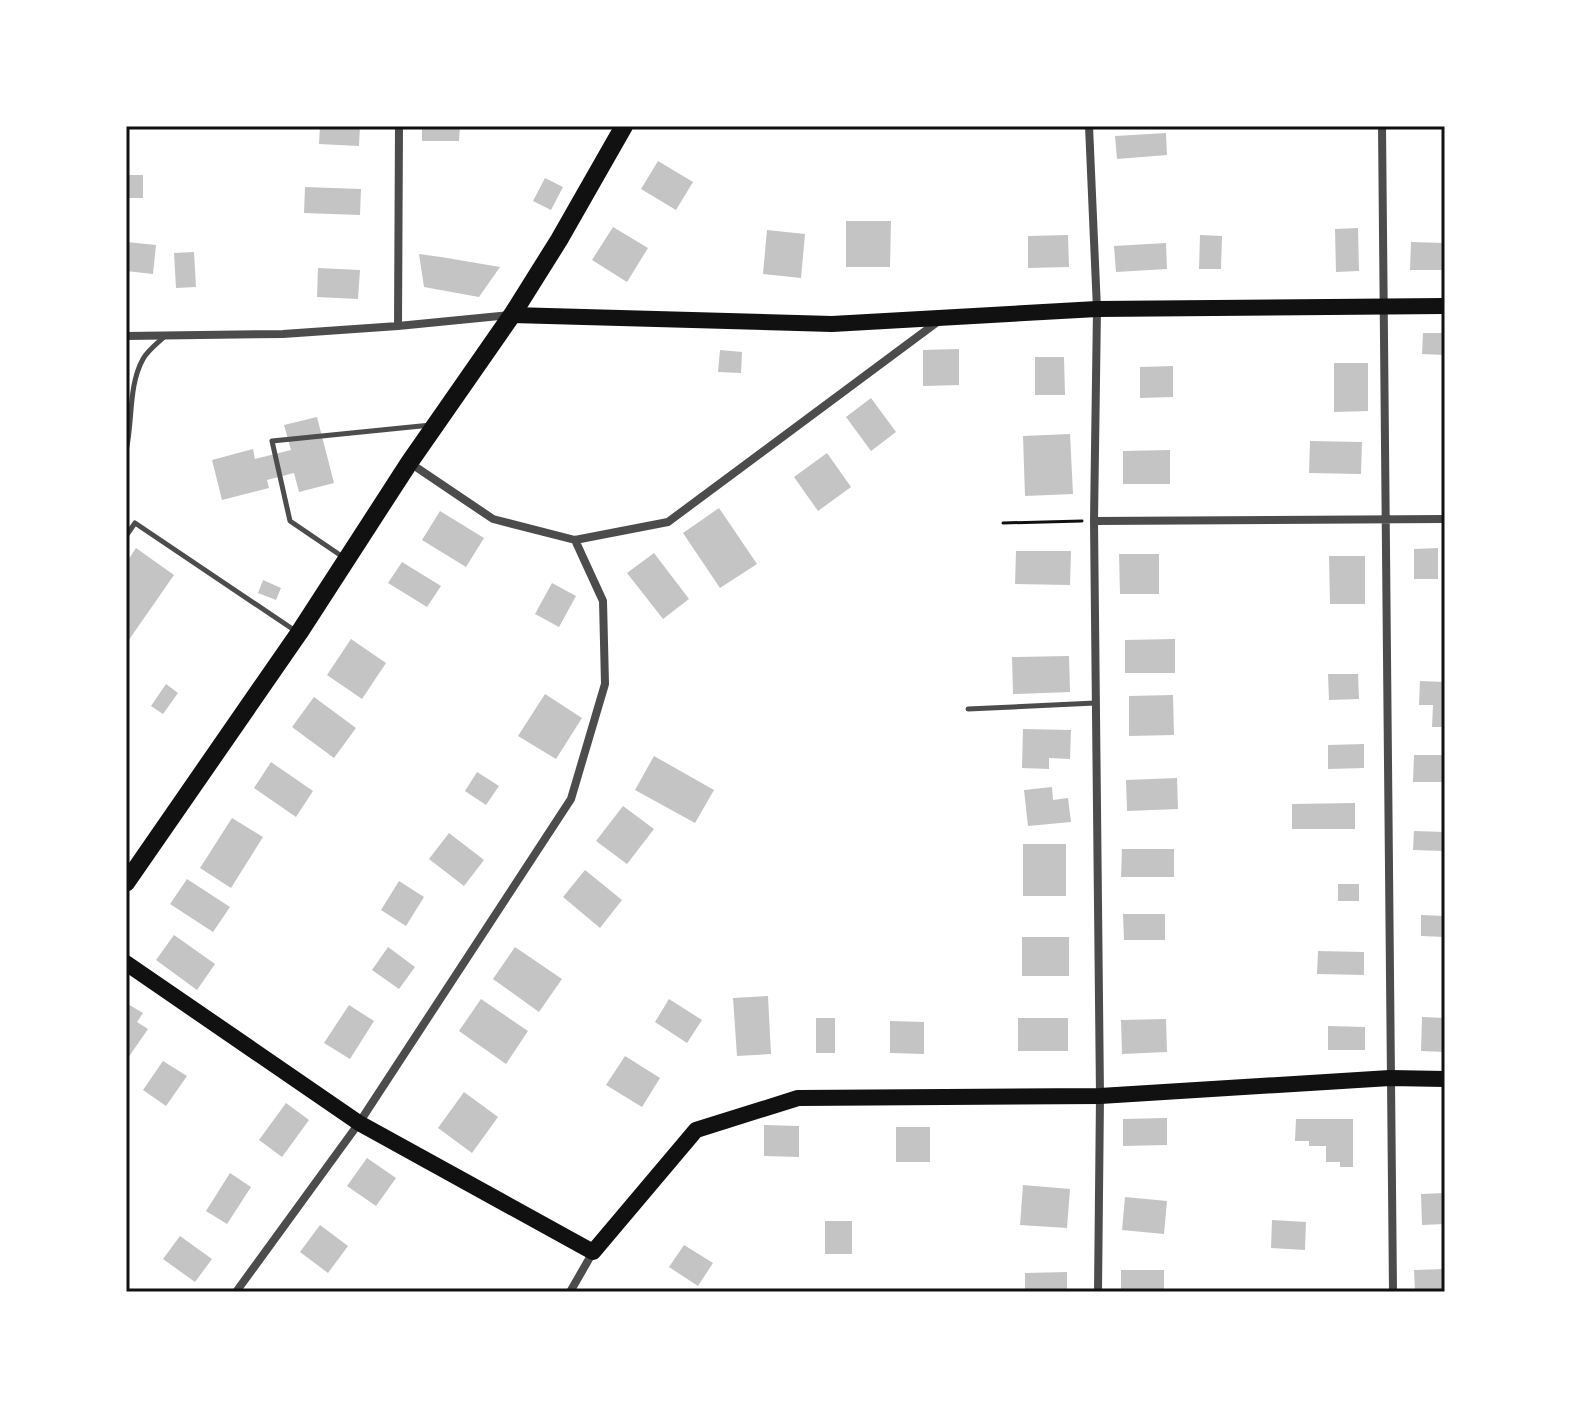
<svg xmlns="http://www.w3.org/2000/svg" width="1571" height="1418" viewBox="0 0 1571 1418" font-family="Ubuntu,sans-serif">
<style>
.building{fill:#c4c4c4}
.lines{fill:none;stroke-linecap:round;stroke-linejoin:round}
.path{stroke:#111;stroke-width:3}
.service{stroke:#4c4c4c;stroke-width:5}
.minor{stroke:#4c4c4c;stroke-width:8}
.secondary{stroke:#111;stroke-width:16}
.primary{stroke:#111;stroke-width:18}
.neatline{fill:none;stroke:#111;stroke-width:3}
</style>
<rect width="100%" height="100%" fill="#fff"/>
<path class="building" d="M320,126H360L359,146L319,144Z
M422,126H460L459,141H422Z
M1166,133L1167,155L1117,159L1115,136Z
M658,161L693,182L676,210L641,189Z
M126,175H143V198H126Z
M545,178L563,187L551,210L533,201Z
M305,187L361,189L360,215L304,213Z
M846,221H891L890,267H846Z
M613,227L648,248L627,282L592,260Z
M1358,228L1359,271L1336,272L1335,229Z
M767,230L805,234L801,278L763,274Z
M1068,235L1069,267L1028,268V236Z
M1200,235L1222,236L1221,269H1199Z
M126,242L156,245L153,274L126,271Z
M1411,242L1445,243V270H1410Z
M1166,243L1167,269L1116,272L1114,246Z
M194,252L196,287L176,288L174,253Z
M419,254L441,257L500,267L479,297L424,287Z
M318,268L360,270L358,299L317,297Z
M1423,333H1445V355L1422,354Z
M959,349V385L923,386V350Z
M720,350L742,352L741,373L718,372Z
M1035,357H1064L1065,395H1035Z
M1334,363H1368V411L1334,412Z
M1173,366V397L1140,398V367Z
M871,398L896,432L871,451L846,417Z
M317,417L334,483L299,492L294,473L267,480L269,488L222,500L212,460L253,449L255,459L291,450L284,425Z
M1070,434L1073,494L1025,496L1023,436Z
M1310,441L1362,442L1361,474L1309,473Z
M1170,450V484H1123V451Z
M827,453L851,487L818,511L794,477Z
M719,508L757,564L720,588L683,533Z
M440,511L484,538L466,567L422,540Z
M136,548L174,575L126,644V563Z
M1438,548V579H1414V549Z
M1016,551H1071L1070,585L1015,584Z
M654,553L689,599L663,619L627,573Z
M1119,554H1159V594H1120Z
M1329,556H1365V604H1330Z
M402,562L441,586L427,607L388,583Z
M263,580L281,588L276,600L258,593Z
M552,583L576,596L559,627L535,614Z
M351,639L386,663L362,699L327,675Z
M1175,639V673H1125V640Z
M1069,656L1070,692L1013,694L1012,657Z
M1328,674H1358L1359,699L1329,700Z
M1420,681L1445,682V727H1432L1433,705H1419Z
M166,684L178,693L163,714L151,706Z
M545,694L582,718L556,759L518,736Z
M1173,695L1174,735L1129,736V696Z
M314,697L356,728L334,758L292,727Z
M1023,729L1071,730L1070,759L1049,758V769L1022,768Z
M1364,744V768L1328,769V745Z
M1414,755H1445V782H1413Z
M654,756L714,790L695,823L635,790Z
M271,762L313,791L296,817L254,788Z
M477,772L499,786L486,805L465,791Z
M1177,778L1178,809L1127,811L1126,780Z
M1052,787L1053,800L1068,798L1071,822L1028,826L1024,790Z
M1355,803V829H1292V804Z
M623,806L654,829L627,864L596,841Z
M232,818L263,837L231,888L200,868Z
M1414,831L1445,832L1444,851L1413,850Z
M449,833L484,860L464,886L429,859Z
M1023,844H1066V896H1023Z
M1122,849H1174V877H1121Z
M585,870L622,900L600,928L563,897Z
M187,879L230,907L213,932L170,904Z
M399,881L424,897L406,926L381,910Z
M1338,884H1359V901H1338Z
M1123,914H1165V940H1124Z
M1421,915L1445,916V937L1421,936Z
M174,935L215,964L197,990L156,960Z
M1022,937H1069V976H1022Z
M388,947L415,967L399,989L372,970Z
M515,947L562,979L539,1012L493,979Z
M1318,951L1364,952V975L1317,974Z
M768,996L771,1054L737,1056L733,998Z
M481,999L528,1031L506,1064L459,1031Z
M669,999L702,1020L687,1043L655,1022Z
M126,1003L143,1013L137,1022L148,1029L128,1058L126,1057Z
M349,1005L374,1021L350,1059L324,1043Z
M1422,1017L1445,1018V1052L1421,1051Z
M816,1018H835V1053H816Z
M1018,1018H1068V1051H1018Z
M1166,1019L1167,1052L1122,1054L1121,1020Z
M890,1021L924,1022V1054L890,1053Z
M1328,1026L1365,1027V1050H1328Z
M625,1056L660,1078L642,1107L606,1085Z
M163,1061L187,1076L166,1106L143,1090Z
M464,1092L498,1117L472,1153L438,1128Z
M286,1103L309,1120L282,1157L259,1140Z
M1167,1118V1145L1123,1146V1119Z
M1296,1119H1353V1167H1340V1162H1326V1146H1309V1141H1295Z
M764,1125L799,1126V1157L764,1156Z
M896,1127H930V1162H896Z
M367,1158L396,1178L376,1206L347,1186Z
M230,1173L251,1187L227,1224L206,1211Z
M1023,1185L1070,1189L1067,1228L1020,1225Z
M1445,1193V1224L1422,1225L1421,1194Z
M1125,1197L1167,1201L1164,1234L1122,1230Z
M1272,1220L1306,1222L1305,1250L1271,1248Z
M825,1221H852V1254H825Z
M320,1225L348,1246L328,1273L300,1252Z
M180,1236L212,1259L195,1282L163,1259Z
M684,1245L713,1263L698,1286L669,1267Z
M1445,1269V1292H1415L1414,1270Z
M1121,1270H1164V1292H1121Z
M1067,1272V1292H1025V1273Z"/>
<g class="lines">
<path class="path" d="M1003,523L1082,521"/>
<path class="service" d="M126,451C133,421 128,386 143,359C148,350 158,343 165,336
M126,536L135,523L297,632
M343,557L290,521L272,441L431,425
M968,709L1095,703"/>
<path class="minor" d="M1089,126L1097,309L1094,521L1100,1096L1098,1292
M1382,126L1393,1292
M398,326L399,126
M126,336L283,334L398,326L511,315
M410,463L493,519L575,540L668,522L940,320
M1094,521L1445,519
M236,1292L359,1123L571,799L605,684L603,601L575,540
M570,1292L593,1252"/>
<path class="secondary" d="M512,315L832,324L1097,309L1445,306
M126,963L359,1123L593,1252L696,1130L798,1098L1100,1096L1390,1078L1445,1079"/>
<path class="primary" d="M126,883L299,633L409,463L512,315L559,240L624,126"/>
</g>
<rect width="1571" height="1418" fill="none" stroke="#ffffff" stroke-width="256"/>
<rect x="128" y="128" width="1315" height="1162" class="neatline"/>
</svg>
